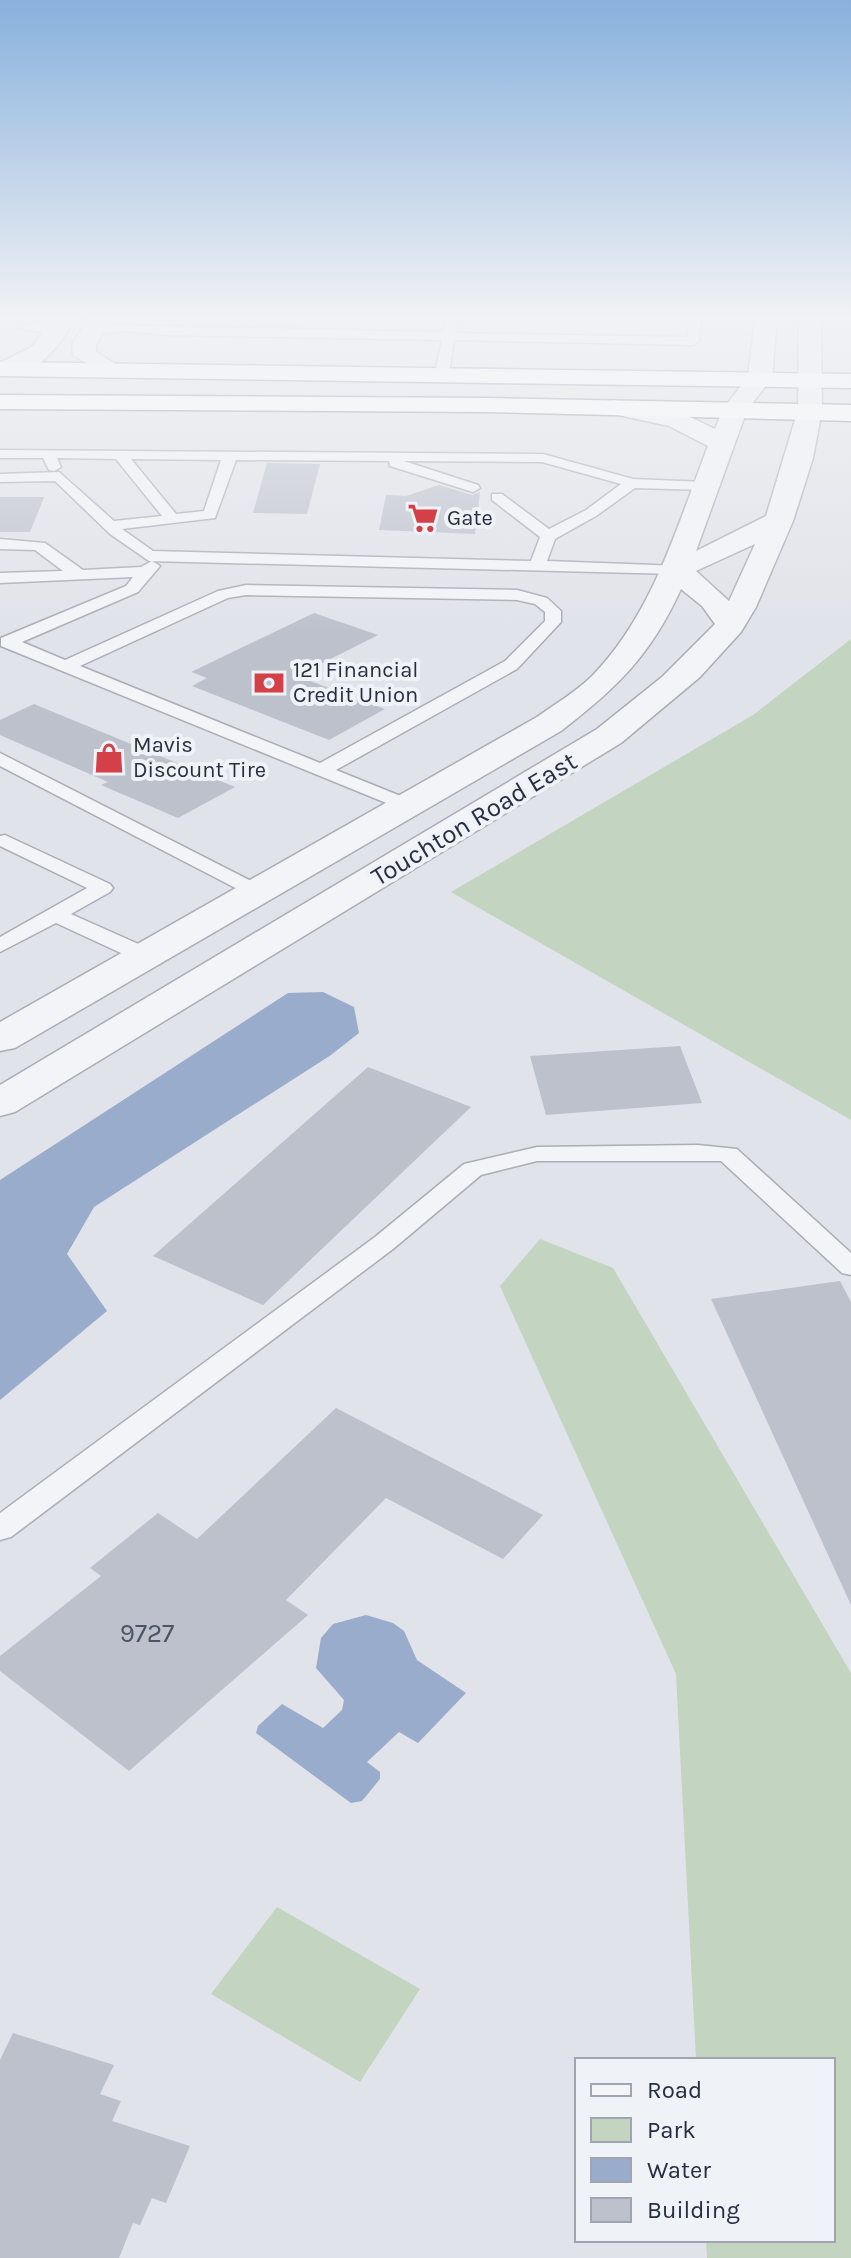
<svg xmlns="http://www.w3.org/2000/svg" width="851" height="2258" viewBox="0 0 851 2258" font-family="Karla,sans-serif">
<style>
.green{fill:#c3d4c0}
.water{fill:#99accb}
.building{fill:#bdc1cc}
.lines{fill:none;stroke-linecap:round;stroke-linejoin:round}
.service-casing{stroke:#a9adb7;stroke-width:3}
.minor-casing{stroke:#a9adb7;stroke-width:3}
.tertiary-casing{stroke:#a9adb7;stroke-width:3}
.trunk-casing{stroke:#878ea1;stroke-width:3}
.service{fill:#f3f4f7;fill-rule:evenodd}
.minor{fill:#f3f4f7;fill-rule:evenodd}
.tertiary{fill:#f3f4f7;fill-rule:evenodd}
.trunk{fill:#fff;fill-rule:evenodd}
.labels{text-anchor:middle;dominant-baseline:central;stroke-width:8;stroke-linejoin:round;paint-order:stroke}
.far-poi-label{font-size:22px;fill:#282e41;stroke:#eff2f7;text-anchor:start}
.street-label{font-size:26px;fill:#282e41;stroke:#eff2f7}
.near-number-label{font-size:26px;fill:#4d5364}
</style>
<rect width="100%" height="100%" fill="#e0e3e9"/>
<path class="green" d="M851,639V1120L451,892L753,715Z
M540,1239L613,1268L851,1673V2258H707L706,2240H833V2060H696L676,1674L500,1286Z
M277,1907L420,1989L360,2082L211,1994Z"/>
<path class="water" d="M323,992L354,1007L359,1033L331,1055L94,1207L67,1254L107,1311L0,1400V1180L288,993Z
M366,1615L393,1623L404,1631L417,1660L466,1693L418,1743L399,1732L367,1762L380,1772V1779L362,1801L351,1803L256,1733L258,1726L282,1704L323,1728L342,1710L344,1700L316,1668L321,1638L333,1624Z"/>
<path class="building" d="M267,463L320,464L307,514L253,513Z
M439,485L472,495L480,492L475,534L379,530L386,495L406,496Z
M0,497H44L30,532H0Z
M314,613L378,635L297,676L385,709L329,740L192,686L207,678L191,672Z
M34,704L177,763L235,787L178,818L101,785L108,782L0,735V720Z
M680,1046L702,1103L546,1115L530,1056Z
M368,1067L471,1107L263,1305L153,1256Z
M840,1281L851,1302V1605L711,1299Z
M336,1408L543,1515L503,1559L386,1498L286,1600L308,1615L129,1771L0,1671V1656L101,1576L90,1568L158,1513L197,1539Z
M13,2033L114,2065L100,2094L121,2101L112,2121L190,2146L166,2203L152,2198L140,2225L133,2223L119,2258H0V2060Z"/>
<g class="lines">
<g class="service-casing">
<path id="service" d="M63,318L96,321L102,325L443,332L446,318H458L456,333L687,337L689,318H701L699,341L693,345L454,340L449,373L442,377L435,373L442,340L165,335L126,331L93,334L88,328L50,327L61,329V335L57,336L15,327Z
M0,450L543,454L633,479L705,482L712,486L705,490L635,488L596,516L555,539L547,561L681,566L683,569L675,574L149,561L110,534L55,481L0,482V474L59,472L114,521L162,516L116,459L57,458L61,467L54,471L49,470L43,458H0ZM131,459L221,460L204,511L176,514ZM236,460L389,461L390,466L473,492L480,488L478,485L404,461L542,462L621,484L586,510L549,529L502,494H492V500L540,537L531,561L153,551L122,529L215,518Z
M0,539L45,543L83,570L141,567L152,561L160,566L138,592L22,642L65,660L218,591L246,585L517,590L547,598L561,611V622L517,669L336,770L413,801L416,805L406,811L1,646V638L126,586L133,577L0,583V573L63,571L35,550L0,549ZM246,595L517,600L535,604L545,612V621L505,661L320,763L80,666L228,598Z
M0,753L263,887L266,891L256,897L249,895L0,766Z
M5,835L110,884L113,888L110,892L71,914L152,950L155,955L152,960H136L56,923L0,952V937L87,888L0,846V836Z
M698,1145L737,1149L851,1253V1275L842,1273L721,1161H537L481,1175L393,1249L11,1537L0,1540V1513L375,1237L464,1164L537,1147Z"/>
</g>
<g class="minor-casing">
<path id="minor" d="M53,318H75C61,345 35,380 0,375V363L33,346Z
M88,318H110L96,345V352L124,369L120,374H104L73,355L72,345Z"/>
</g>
<g class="tertiary-casing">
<path id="tertiary" d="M755,318H777L772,378L747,410L696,551L766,516L798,410L799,318H821L822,410L813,458L793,521L756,607L741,632L700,677L621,743L15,1112L0,1116V1085L597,729L662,677L715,624L702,606L681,589C651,655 617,688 561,731L15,1048L0,1051V1022L537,717C555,704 576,692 592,676C653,614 677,526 708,446L669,426L604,412L601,407L613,400L686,415L715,429L723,409L748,377ZM755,544L729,601L696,571Z"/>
</g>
<g class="trunk-casing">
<path id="trunk" d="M0,362L851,374V388L0,376Z
M0,395L486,398L851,405V421L486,412L0,409Z"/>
</g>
<use href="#service" class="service"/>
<use href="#minor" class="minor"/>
<use href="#tertiary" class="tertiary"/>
<use href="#trunk" class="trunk"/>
</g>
<linearGradient id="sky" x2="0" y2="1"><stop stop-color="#88b1dc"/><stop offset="0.5" stop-color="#f1f2f5"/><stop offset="1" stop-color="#f1f2f5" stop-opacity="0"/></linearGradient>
<rect width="851" height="634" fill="url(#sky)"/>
<defs>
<g id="supermarket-bare" transform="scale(2.4)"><path d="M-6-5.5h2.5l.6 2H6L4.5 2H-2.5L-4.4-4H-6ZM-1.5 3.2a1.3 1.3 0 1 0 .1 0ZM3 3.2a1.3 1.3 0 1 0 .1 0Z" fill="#d34047" stroke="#eff2f7" stroke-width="2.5" paint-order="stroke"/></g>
<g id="bank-bare" transform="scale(2.4)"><path d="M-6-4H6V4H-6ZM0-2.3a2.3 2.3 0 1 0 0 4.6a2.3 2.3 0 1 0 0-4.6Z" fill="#d34047" stroke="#eff2f7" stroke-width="2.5" paint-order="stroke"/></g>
<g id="shop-bare" transform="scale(2.4)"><path d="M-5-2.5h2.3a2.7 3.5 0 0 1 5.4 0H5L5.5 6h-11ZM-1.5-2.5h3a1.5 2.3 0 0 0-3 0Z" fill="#d34047" stroke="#eff2f7" stroke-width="2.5" paint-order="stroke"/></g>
</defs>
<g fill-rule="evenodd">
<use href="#supermarket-bare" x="423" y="518"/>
<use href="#bank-bare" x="269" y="683"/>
<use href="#shop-bare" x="109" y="758"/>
</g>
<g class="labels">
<g class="far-poi-label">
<text x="447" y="518">Gate</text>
<text x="293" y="670">121 Financial<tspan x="293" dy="25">Credit Union</tspan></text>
<text x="133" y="745">Mavis<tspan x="133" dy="25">Discount Tire</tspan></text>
</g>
<g class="street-label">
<text transform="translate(474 819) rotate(-31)">Touchton Road East</text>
</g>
<g class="near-number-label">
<text x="147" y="1633">9727</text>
</g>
</g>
<rect x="575" y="2058" width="260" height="184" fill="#eff2f7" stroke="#9fa4ae" stroke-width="2"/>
<rect x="591" y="2084" width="40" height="12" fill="#f3f4f7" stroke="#9fa4ae" stroke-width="2"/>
<text x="647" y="2098" font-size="24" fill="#282e41">Road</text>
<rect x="591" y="2118" width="40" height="24" fill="#c3d4c0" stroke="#9fa4ae" stroke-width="2"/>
<text x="647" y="2138" font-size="24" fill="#282e41">Park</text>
<rect x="591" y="2158" width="40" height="24" fill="#99accb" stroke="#9fa4ae" stroke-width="2"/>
<text x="647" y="2178" font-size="24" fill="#282e41">Water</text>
<rect x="591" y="2198" width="40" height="24" fill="#bdc1cc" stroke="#9fa4ae" stroke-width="2"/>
<text x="647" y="2218" font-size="24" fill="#282e41">Building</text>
</svg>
